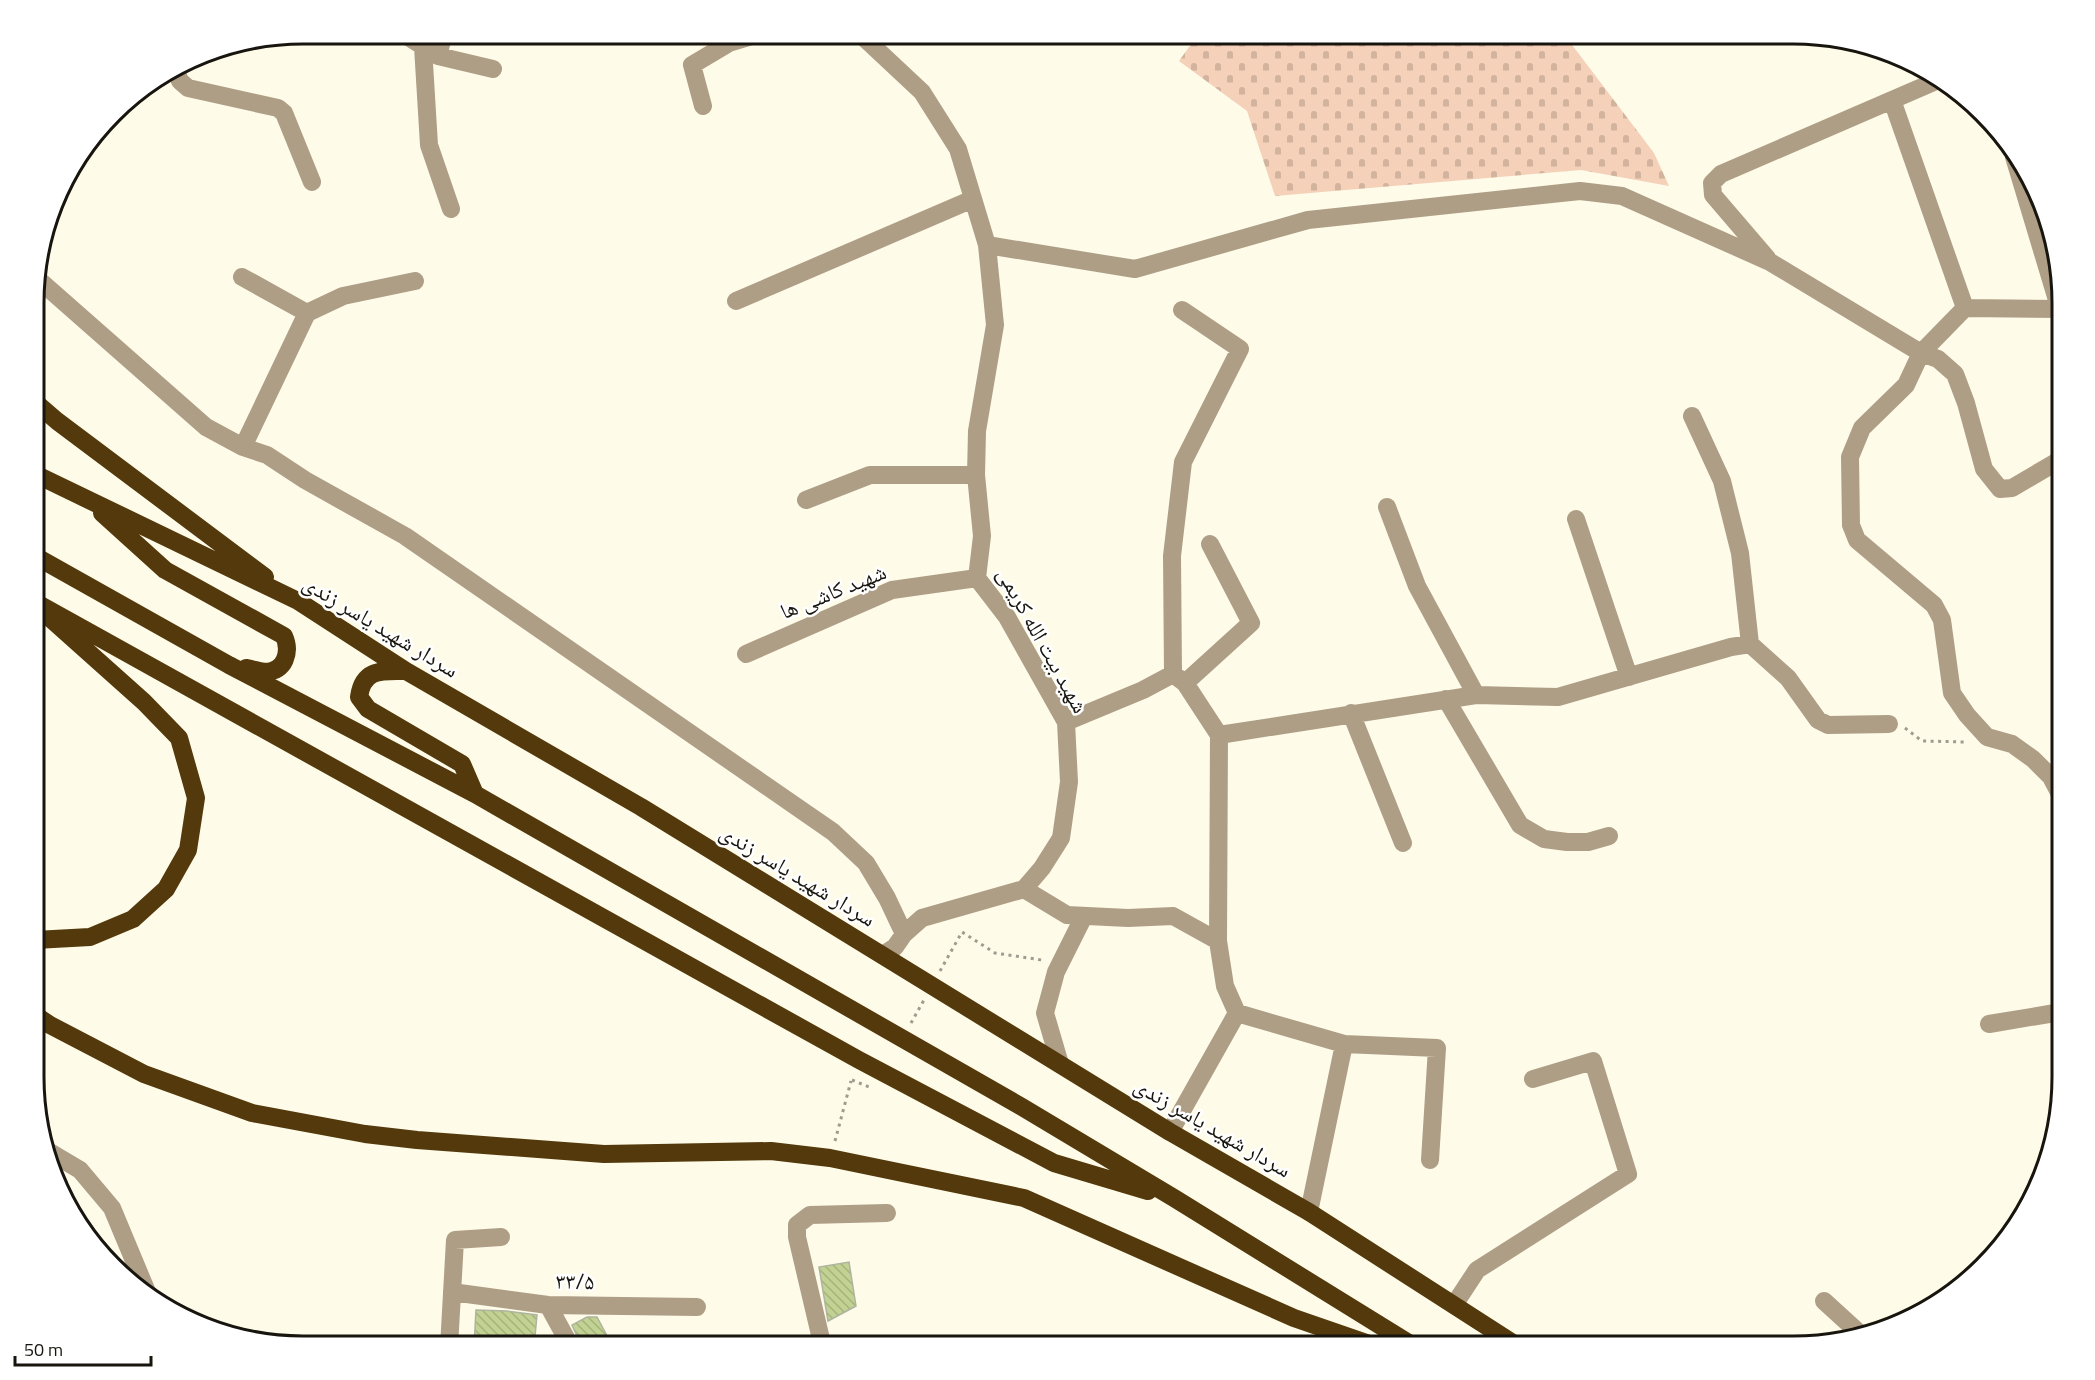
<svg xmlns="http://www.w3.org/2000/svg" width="2095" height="1380" viewBox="0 0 2095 1380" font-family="'Titillium Web','Noto Naskh Arabic',sans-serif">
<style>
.cemetery{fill:url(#cemetery-stones)}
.building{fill:url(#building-back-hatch);stroke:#aeb4a0;stroke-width:1.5}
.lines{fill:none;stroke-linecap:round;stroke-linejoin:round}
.path{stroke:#9e9c8e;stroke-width:3;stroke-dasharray:3 4.5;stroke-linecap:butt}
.minor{stroke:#ae9e86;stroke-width:18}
.highway{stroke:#53390b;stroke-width:18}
.labels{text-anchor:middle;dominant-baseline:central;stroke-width:5;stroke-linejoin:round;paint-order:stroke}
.street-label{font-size:22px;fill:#17150e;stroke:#fff}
.rim{fill:none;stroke:#17150e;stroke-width:3}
</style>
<defs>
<pattern id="cemetery-stones" width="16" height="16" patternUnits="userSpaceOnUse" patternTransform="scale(1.5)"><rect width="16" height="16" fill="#f5d1b9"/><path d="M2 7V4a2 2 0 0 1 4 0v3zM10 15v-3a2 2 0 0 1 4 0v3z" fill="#d1b39e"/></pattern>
<pattern id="building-back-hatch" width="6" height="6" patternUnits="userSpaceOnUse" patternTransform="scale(1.5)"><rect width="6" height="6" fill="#c2d292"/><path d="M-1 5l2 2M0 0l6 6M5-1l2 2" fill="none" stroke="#a6b37d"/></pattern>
</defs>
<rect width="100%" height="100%" fill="#fefbe9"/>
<path class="cemetery" d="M1199,33H1563L1654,153L1669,186L1581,170L1275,196L1247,111L1179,61Z"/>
<path class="building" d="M849,1262L856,1306L828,1321L819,1267Z
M476,1310L507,1311L537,1315L534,1347H474Z
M587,1317H597L613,1347H582L572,1325Z"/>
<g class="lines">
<path class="path" d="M1905,728L1922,741L1966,742
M940,971L962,932L995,953L1042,960
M911,1023L924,1000
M852,1080L869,1087
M835,1141L851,1081"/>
<path class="minor" d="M402,33L438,56L493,69
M859,33L922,92L958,149L987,245L995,325L977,431L976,475L982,536L977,578L1007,617L1066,722L1069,782L1061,838L1042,868L1024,889L922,918L904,934L895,947L883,955
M423,47L429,145L451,209
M438,56L444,33
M178,67L176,71L180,81L188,88L278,108L284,113L312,182
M1892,100L1965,308
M703,106L692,65L729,43L762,33
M2014,157L2060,310
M987,245L1135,269L1308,220L1580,191L1622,196L1770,262L1921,353L1965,308L2061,309
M1767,258L1713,195L1712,183L1721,174L1936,81L1934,74
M35,274L39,280L206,427L243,447L267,455L305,480L405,536L833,832L866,863L887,898L904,934
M242,277L307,313
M736,301L973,199
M1692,416L1722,481L1740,553L1750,644
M243,447L307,313L343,296L415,281
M2061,467L2058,461L2012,488L2000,489L1984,469L1966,403L1955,374L1938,359L1921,353L1906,385L1862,428L1850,457L1851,525L1857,540L1934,605L1942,620L1952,693L1967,715L1987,737L2012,744L2033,759L2051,777L2061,796
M806,500L870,475H976
M1387,507L1417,586L1476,695
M1576,519L1629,677
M746,654L892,590L977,578
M1173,674L1172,556L1183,462L1240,349L1182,310
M1185,683L1251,623L1210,544
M1446,699L1520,825L1544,839L1567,842H1588L1609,836
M1351,713L1403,843
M1066,722L1143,690L1173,674L1185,683L1219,735
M1024,889L1067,915L1128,918L1173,916L1218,941
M1237,1013L1344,1044
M1989,1024L2061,1012
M1060,1064L1045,1013L1056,972L1084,916
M1170,1132L1237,1013L1225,986L1218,941L1219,735L1476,695L1558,697L1731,647L1750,644L1788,678L1818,720L1828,725L1889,724
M48,1151L80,1170L112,1208L150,1299
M1309,1212L1344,1044L1437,1048L1430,1160
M452,1292L548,1305L697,1307
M1824,1301L1858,1332
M548,1305L571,1347
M1454,1305L1477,1270L1628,1174L1593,1061L1533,1079
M449,1347L455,1240L501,1237
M819,1347L821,1339L797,1237V1225L810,1215L887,1213"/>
<path class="highway" d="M35,402L57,421L265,577
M35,474L298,601L406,671L641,807L1170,1132L1309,1212L1519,1347
M102,513L165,570L284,636C291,652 285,672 265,672C259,671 252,669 246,668
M35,556L229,665L475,794L1022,1107L1174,1198L1415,1347
M35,602L859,1060L1054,1163L1148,1191
M406,671C382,671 363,668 359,697L368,709L462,764L475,794
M35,940L90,937L133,919L166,889L188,850L196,798L179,738L144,702L50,618
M35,1015L50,1025L144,1074L252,1113L365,1134L417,1140L604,1154L771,1151L830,1158L1024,1198L1294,1318L1378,1347"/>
</g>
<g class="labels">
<g class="street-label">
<text transform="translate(833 591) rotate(-22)">شهید کاشی ها</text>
<text transform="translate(381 626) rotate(31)">سردار شهید یاسر زندی</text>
<text transform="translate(1043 640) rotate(61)">شهید بیت الله کریمی</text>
<text transform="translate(798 875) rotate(31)">سردار شهید یاسر زندی</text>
<text transform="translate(1213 1127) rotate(30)">سردار شهید یاسر زندی</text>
<text transform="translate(575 1281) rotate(1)">۳۳/۵</text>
</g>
</g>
<path d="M0 0H2095V1380H0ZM303 44H1793A259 259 0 0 1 2052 303V1077A259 259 0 0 1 1793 1336H303A259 259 0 0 1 44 1077V303A259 259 0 0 1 303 44Z" fill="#fff" fill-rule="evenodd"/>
<path class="rim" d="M303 44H1793A259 259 0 0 1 2052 303V1077A259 259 0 0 1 1793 1336H303A259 259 0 0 1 44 1077V303A259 259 0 0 1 303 44Z"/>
<path d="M15 1356v9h136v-9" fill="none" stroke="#17150e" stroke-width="3"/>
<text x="24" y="1356" font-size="18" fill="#17150e" stroke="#ffffff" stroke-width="4.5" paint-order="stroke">50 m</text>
</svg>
